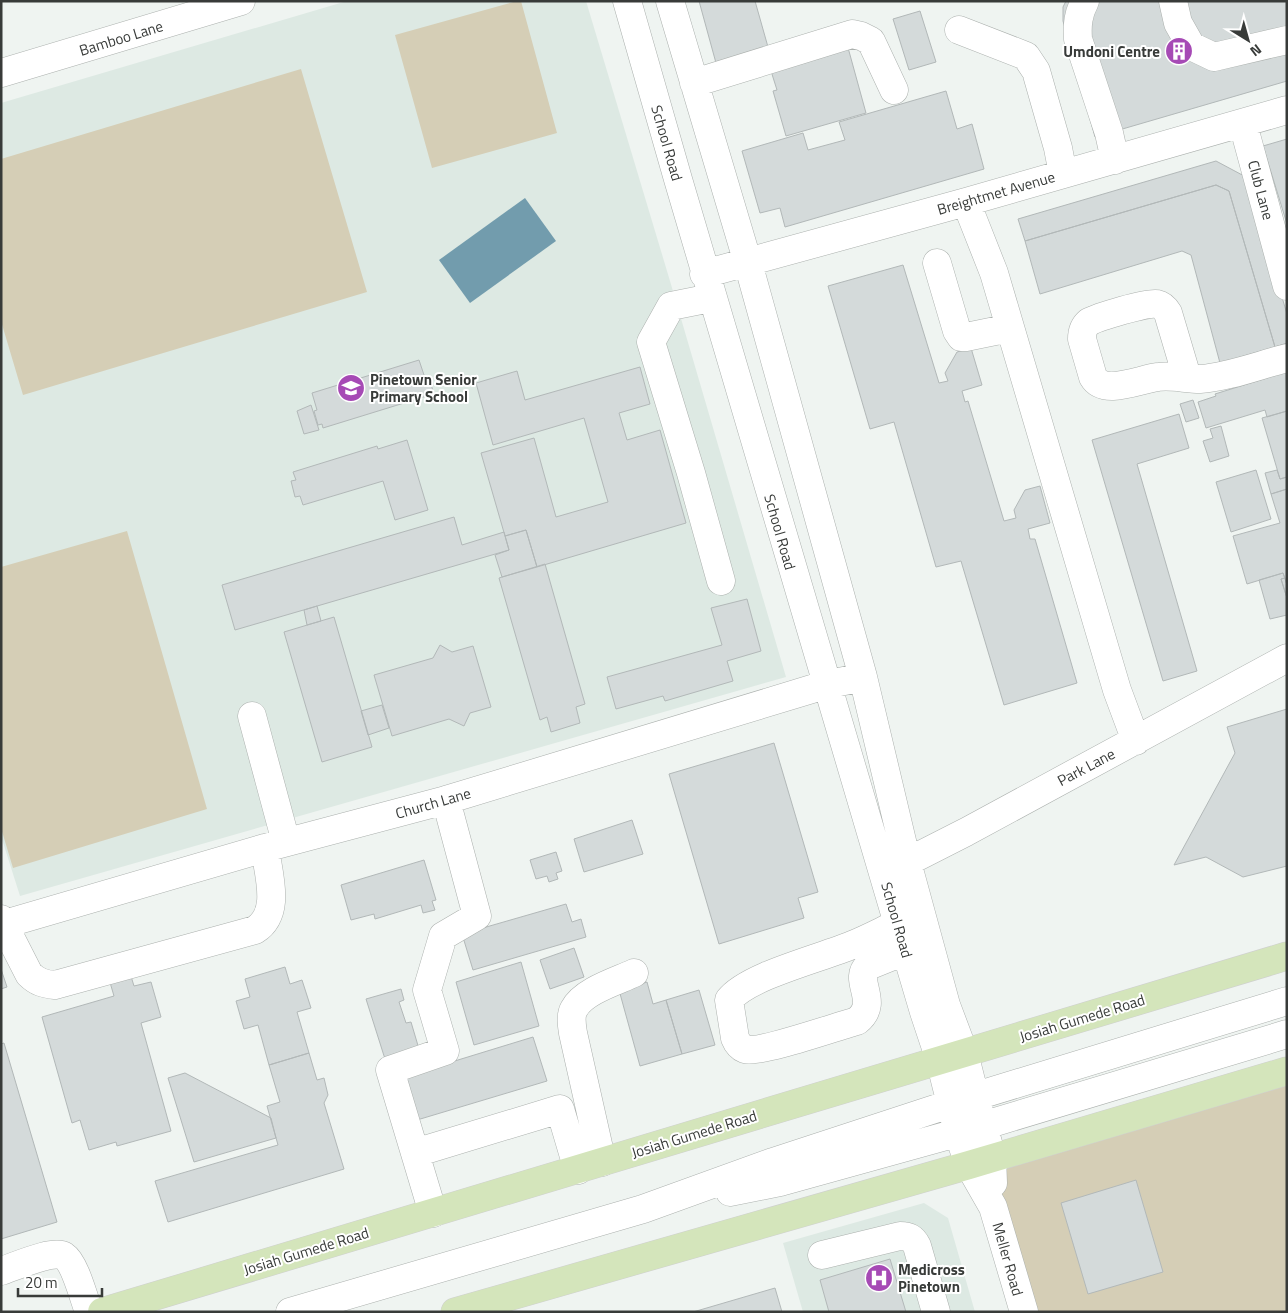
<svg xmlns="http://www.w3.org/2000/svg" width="1288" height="1313" viewBox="0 0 1288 1313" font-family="'Titillium Web',sans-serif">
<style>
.built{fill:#dde9e3}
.green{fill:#d5ceb6}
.water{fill:#729cad}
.building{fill:#d4dada;stroke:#b2b8b8}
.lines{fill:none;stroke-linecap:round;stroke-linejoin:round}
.minor-casing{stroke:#acb1ae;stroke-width:29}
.major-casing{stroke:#cfd0cf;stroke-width:29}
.minor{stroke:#fff;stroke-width:28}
.major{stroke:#d4e5bb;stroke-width:28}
.labels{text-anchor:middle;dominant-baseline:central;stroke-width:4;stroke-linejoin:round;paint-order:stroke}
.street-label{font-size:15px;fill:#383b39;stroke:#fff}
.poi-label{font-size:15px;font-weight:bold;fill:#383b39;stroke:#fff;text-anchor:start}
</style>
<rect width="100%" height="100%" fill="#eff4f1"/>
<path class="built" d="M347,1H586L670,281L786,677L20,896L1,836V103Z
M924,1203L948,1218L975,1312H803L783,1243Z"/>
<path class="green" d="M517,1H521L557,133L432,168L395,35Z
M301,69L367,292L23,395L1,321V159Z
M127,531L207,809L13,868L1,828V567Z
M1287,1073V1312H1026L981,1163Z"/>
<path class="water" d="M525,198L556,241L470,303L439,260Z"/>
<path class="building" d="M699,1H755L768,47L716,63Z
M1066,1H1287V81L1095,137L1063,21V7Z
M920,11L936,62L909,70L893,19Z
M847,44L866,113L786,136L773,91L777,90L771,71Z
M946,91L957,129L972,124L984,169L785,227L780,208L760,213L742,151L803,133L808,150L845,140L839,122Z
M1287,139V224L1263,146Z
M1216,161L1246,177L1287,314V343L1275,347L1229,191L1216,185L1025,241L1018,219Z
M1216,185L1229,191L1275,347L1220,363L1191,255L1182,251L1040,294L1025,241Z
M903,265L939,383L948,381L945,373L957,352L971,348L982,385L962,391L965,402L968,401L1004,521L1016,518L1014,510L1025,490L1040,486L1050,523L1028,529L1030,539H1035L1077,683L1004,705L961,561L936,567L894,422L870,429L828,286Z
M419,360L425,378L429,377L433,391L430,392V395L323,428L322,424L318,425L314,411L317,410L312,393Z
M640,367L650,404L619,413L627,440L660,430L686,523L537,567L526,530L505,536L481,453L534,438L556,517L608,502L584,418L493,445L476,383L517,371L525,400Z
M1286,372L1287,411L1267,417L1265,410L1206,428L1198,402L1216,396L1215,394Z
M1193,400L1199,418L1186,422L1180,404Z
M311,405L319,430L304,434L297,411Z
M1287,411V477L1280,479L1262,418Z
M1179,414L1189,448L1137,464L1197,671L1163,681L1092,440Z
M1221,426L1229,456L1210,462L1203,441L1213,438L1210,429Z
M407,440L428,510L395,520L383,481L303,505L300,496L295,497L291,481L296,480L293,472L377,446L378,449Z
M1256,470L1271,519L1231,532L1216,482Z
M1277,470L1280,479L1287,477V489L1271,494L1265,473Z
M1287,489V585L1283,573L1247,584L1233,536L1280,523L1271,494Z
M454,517L462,545L504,532L509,550L235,630L222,585Z
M526,530L537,567L502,577L495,555L509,550L505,536Z
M545,564L585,704L576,707L580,723L551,732L547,717L540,720L499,578Z
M1283,573L1285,578L1281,579L1287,598V615L1270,619L1259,580Z
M1285,578L1287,585V598L1281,579Z
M747,599L761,651L727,661L733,681L665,701L663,696L616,709L607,677L722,645L711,608Z
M317,606L321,621L307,625L304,610Z
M334,617L372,747L322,762L284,632Z
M440,645L452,652L473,646L491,707L470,713L464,726L449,719L392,736L374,675L433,658Z
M382,705L389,728L368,735L361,711Z
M1287,709V866L1243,877L1206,857L1174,865L1235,753L1227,727Z
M774,743L818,892L798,898L804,918L719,944L669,774Z
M632,820L643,854L584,872L574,839Z
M556,852L562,871L556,873L558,879L549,882L547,876L536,879L530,860Z
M424,860L436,900L432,901L435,910L423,913L421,905L375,919L374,914L351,920L341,885Z
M566,904L572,922L581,919L586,937L473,970L462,934Z
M574,948L584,977L550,989L540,960Z
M521,962L539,1026L474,1045L456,982Z
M285,967L290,984L302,980L311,1008L297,1012L309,1053L269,1065L258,1025L244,1029L236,1001L250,997L245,979Z
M1,969L7,987L1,989Z
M130,973L134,986L151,982L161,1017L141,1023L171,1131L117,1146L116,1142L89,1150L80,1120L72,1123L42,1017L114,996L109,979Z
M647,982L653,1004L666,1000L682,1054L640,1066L619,990Z
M401,989L404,1000L399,1002L406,1023L411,1022L419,1049L385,1059L366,999Z
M699,990L715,1045L682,1054L666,1000Z
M533,1037L547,1081L417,1120L396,1079Z
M4,1043L57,1222L1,1239V1044Z
M309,1053L317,1080L324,1078L328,1095L324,1103L344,1169L168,1222L155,1181L278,1145L267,1106L280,1102L269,1065Z
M185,1073L271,1118L276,1138L194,1162L168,1078Z
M1136,1180L1163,1272L1088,1294L1061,1203Z
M890,1259L906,1312H829L820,1280Z
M775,1288L782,1312H693Z"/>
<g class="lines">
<g class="minor-casing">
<path id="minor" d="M627,1C723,339 823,676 924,1012L940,1060L958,1132L969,1165L993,1207L1024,1312
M670,1L748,263L863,677L907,862L946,1005L964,1053L975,1097L992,1157L993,1183
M1085,1C1078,14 1077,25 1078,39L1109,133L1115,160
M1173,1L1178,23L1191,46L1214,57L1287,40
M959,30L1026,56L1036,71L1058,148L1063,174
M1,73L241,1
M694,83L852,34L861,36L871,41L894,90
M1243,124L1287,286
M966,202L994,273L1117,690L1136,741
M937,263L957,331L961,337H966L1010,328
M704,274L966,202L1287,110
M711,298L671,306L651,342L691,473L721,581
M1187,377L1168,313C1165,308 1162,305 1157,304C1147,302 1098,317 1089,322C1083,327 1082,332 1082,339L1093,377C1104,396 1140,379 1158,377C1172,375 1186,379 1200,379C1229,377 1259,365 1287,358
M252,716L286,842
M890,868L907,862L966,832L1287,658
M1,919L29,974C37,982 44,984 55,985L255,930C282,913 268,874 265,848
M897,924C882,931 867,939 852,945C821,958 747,976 729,1000L735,1038C737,1043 740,1047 745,1049C759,1054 838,1026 857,1021C881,1002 852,980 868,966L905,951
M1,925L265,848L446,800L825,685L863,677
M415,1153L560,1109L578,1170
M602,1162L573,1033C572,1026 570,1016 574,1009C583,991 617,981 634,973
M730,1192L780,1182L982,1126L1287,1034
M433,1213L390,1070L445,1051L427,990L443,936L477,916L446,800
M822,1255L900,1236C909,1236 913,1238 917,1246L936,1312
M1,1271C14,1267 54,1249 64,1256C75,1263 84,1299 89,1312
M290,1312L643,1209L773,1162L950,1104L1287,1001"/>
</g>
<g class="major-casing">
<path id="major" d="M102,1312L1287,956
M455,1312L969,1165L1287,1071"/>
</g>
<use href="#minor" class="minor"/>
<use href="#major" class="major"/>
</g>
<defs>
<g id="building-disc" transform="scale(1.4375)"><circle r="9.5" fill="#a64ab5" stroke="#fff"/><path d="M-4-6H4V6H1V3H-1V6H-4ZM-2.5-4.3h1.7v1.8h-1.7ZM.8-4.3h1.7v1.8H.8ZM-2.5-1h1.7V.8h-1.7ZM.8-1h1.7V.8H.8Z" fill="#fff"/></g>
<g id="school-disc" transform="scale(1.4375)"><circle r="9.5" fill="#a64ab5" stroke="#fff"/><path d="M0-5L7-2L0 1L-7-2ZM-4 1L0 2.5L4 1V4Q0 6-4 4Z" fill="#fff"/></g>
<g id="hospital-disc" transform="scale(1.4375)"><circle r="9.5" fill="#a64ab5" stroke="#fff"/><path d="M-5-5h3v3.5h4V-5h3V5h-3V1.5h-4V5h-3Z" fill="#fff"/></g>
</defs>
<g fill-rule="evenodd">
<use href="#building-disc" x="1179" y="51"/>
<use href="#school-disc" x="351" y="388"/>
<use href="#hospital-disc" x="879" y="1278"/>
</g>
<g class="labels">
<g class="street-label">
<text transform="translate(121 38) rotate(-17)">Bamboo Lane</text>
<text transform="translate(667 143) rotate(74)">School Road</text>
<text transform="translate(1261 190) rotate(75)">Club Lane</text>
<text transform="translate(996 193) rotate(-16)">Breightmet Avenue</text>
<text transform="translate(780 532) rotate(74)">School Road</text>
<text transform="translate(1086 767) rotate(-28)">Park Lane</text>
<text transform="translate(433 803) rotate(-16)">Church Lane</text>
<text transform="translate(897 920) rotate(74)">School Road</text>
<text transform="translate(1082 1018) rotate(-17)">Josiah Gumede Road</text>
<text transform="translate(694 1134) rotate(-17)">Josiah Gumede Road</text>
<text transform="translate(306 1251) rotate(-17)">Josiah Gumede Road</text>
<text transform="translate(1008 1259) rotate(74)">Meller Road</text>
</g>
<g class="poi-label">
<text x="1160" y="51" text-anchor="end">Umdoni Centre</text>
<text x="370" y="379">Pinetown Senior<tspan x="370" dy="17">Primary School</tspan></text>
<text x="898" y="1269">Medicross<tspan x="898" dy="17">Pinetown</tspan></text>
</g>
</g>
<rect width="1288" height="1313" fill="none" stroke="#383b39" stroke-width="5"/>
<g transform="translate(1248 40) rotate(143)" stroke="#ffffff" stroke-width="4" paint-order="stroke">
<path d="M0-4L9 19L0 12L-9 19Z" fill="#383b39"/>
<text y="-8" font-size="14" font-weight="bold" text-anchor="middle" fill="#383b39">N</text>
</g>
<path d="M18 1288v8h84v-8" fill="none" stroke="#383b39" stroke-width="2.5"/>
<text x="25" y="1288" font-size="15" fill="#383b39" stroke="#ffffff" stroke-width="4" paint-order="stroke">20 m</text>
</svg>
